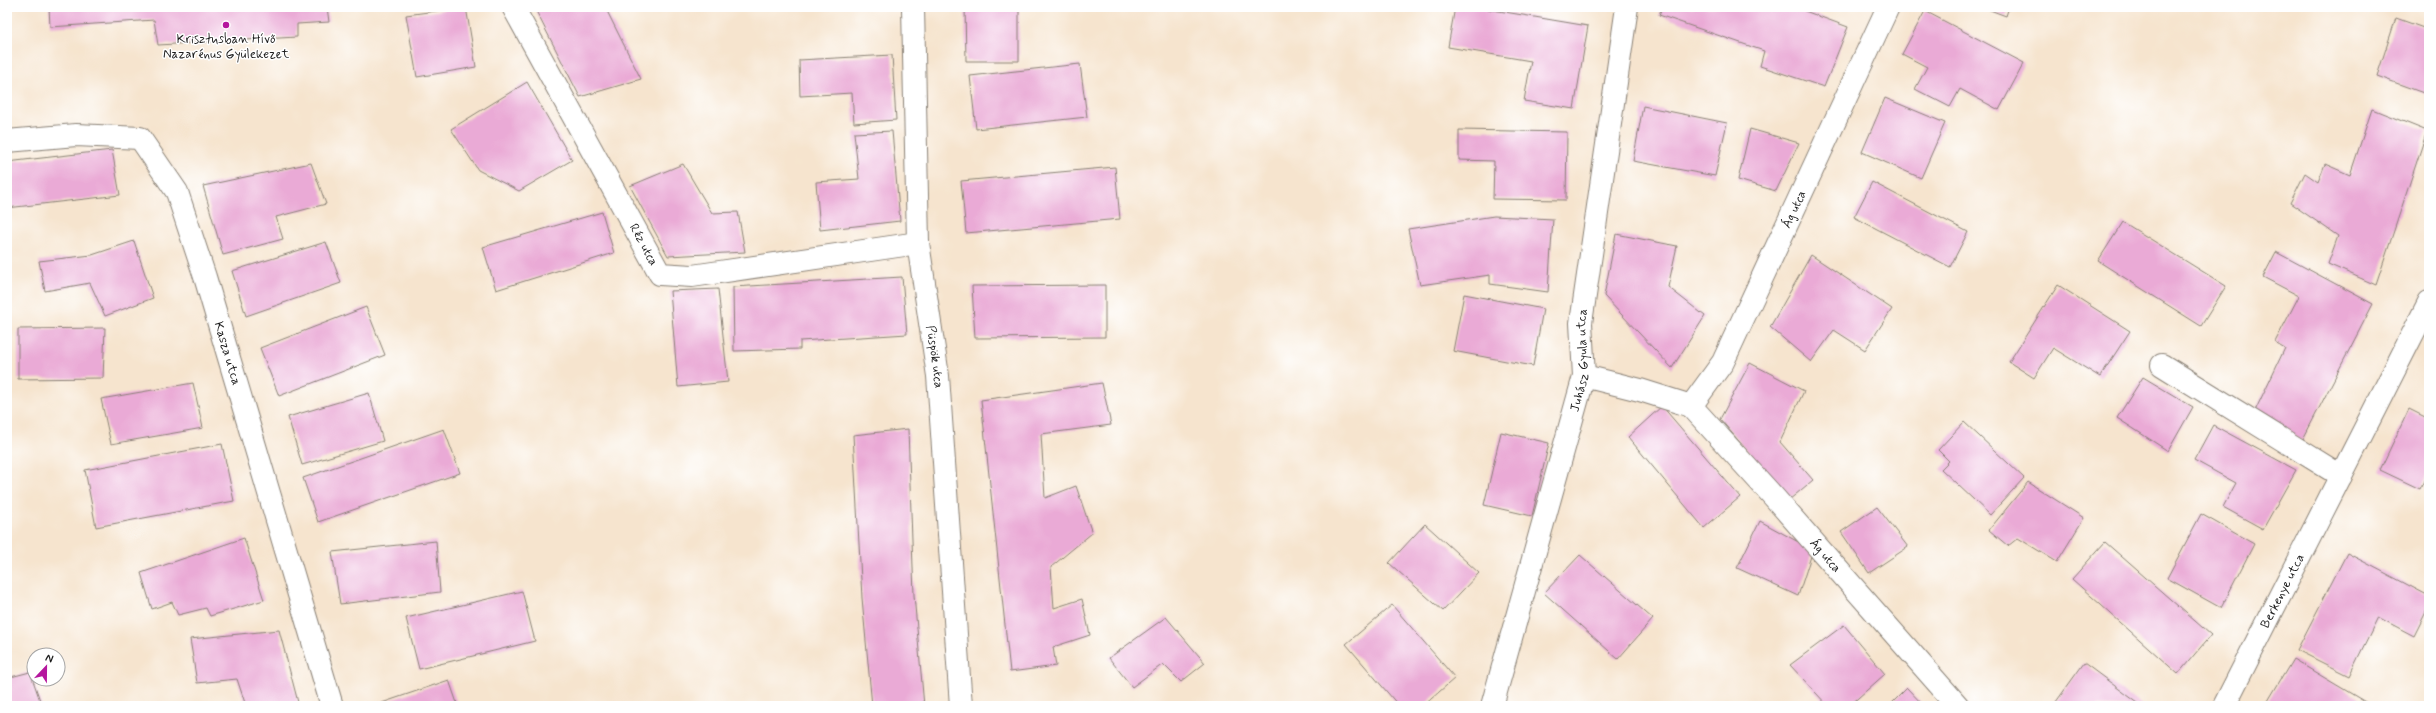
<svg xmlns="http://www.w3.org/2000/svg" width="2436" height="713" viewBox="0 0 2436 713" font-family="Mynerve,sans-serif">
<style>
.building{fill:#eaaad6}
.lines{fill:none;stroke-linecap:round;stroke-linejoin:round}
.minor-casing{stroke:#898075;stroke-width:24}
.tertiary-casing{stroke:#898075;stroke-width:24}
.minor{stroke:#fff;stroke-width:22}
.tertiary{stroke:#fff;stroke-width:22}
.poi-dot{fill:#b5179e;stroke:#fff;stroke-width:1.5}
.labels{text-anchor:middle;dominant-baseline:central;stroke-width:3;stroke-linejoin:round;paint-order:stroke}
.poi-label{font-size:13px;fill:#1c1c1c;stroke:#fff}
.street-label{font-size:13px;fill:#1c1c1c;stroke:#fff}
</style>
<rect width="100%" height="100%" fill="#fff"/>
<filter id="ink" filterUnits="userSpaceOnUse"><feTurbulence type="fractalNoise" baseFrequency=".025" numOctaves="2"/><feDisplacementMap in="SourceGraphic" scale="8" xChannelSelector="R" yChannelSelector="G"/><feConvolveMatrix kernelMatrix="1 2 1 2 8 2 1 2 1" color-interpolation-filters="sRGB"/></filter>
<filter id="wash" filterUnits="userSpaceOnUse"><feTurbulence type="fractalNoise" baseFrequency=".012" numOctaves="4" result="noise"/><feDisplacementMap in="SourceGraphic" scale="16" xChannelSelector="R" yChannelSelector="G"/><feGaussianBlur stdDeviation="0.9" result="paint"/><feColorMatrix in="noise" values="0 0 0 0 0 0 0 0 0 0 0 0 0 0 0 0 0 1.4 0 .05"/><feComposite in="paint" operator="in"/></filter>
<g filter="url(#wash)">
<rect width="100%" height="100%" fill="#f6e4ce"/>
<g id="blocks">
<path class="building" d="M49,7H327L329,22L297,24V37L158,45L154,20L50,27Z
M466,7L476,67L417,77L406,15Z
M534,7H605L641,79L580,97Z
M965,7H1019V61H966Z
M1455,7H1475L1588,26L1574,109L1524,101L1531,61L1448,47Z
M1662,7H1794L1848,27L1824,87L1760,66L1764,51L1659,15Z
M1982,7H2009L2006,16Z
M1925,11L2024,63L1999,110L1960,89L1950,107L1915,89L1927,67L1902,54Z
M2396,18L2429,30V95L2377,76Z
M892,55L896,120L854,123L852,93L800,96L799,60Z
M1080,64L1087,117L976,129L970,76Z
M527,82L572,160L519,191L478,170L451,129Z
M1885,98L1945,123L1921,178L1862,152Z
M1643,106L1727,123L1715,176L1633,161Z
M2372,109L2427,131L2376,285L2328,264L2338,236L2290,203L2305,173L2318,182L2325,164L2350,175Z
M1750,129L1799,143L1776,191L1738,180Z
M1459,130L1567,132L1566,200L1493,199L1494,161L1459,160Z
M892,131L900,221L820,230L816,182L859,179L854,133Z
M112,150L120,195L7,208V162Z
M311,163L326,204L276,217L283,239L223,255L203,186Z
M683,164L712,213L738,212L745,252L668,256L630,186Z
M1115,167L1120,219L966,233L961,181Z
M1872,182L1968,232L1950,267L1854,217Z
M602,212L614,253L496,290L483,247Z
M1494,216L1553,219L1548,292L1490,284V275L1420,285L1408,229Z
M2123,222L2226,286L2201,326L2098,261Z
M1616,234L1677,246L1668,287L1705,316L1672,368L1604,296Z
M134,241L153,298L105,316L90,283L45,291L39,261L92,255Z
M326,242L341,283L246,316L232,271Z
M2276,252L2373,304L2302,441L2255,411L2285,348L2275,342L2299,296L2263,277Z
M1811,255L1892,309L1865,350L1834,330L1811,362L1770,327Z
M902,277L907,334L800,341V349L734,351L733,287Z
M1105,285V337L975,338L972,286Z
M2058,285L2130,331L2100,377L2053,348L2034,378L2009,362Z
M718,289L728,382L678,387L670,291Z
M1464,294L1543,309L1533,366L1453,351Z
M366,307L385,355L279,396L260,348Z
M105,328L103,378L18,379V329Z
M1750,363L1804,391L1780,442L1813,480L1789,500L1720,419Z
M2143,377L2193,407L2168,451L2117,418Z
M193,383L203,428L111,444L101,399Z
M1102,383L1111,425L1041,434L1045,498L1076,486L1092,533L1051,567L1054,608L1082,599L1090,635L1053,647L1056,666L1010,672L981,400Z
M369,393L383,441L302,465L288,417Z
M1662,406L1740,497L1704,528L1628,437Z
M2409,409L2429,419V470L2420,489L2380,470Z
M1964,422L2024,478L1990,515L1941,469L1949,461L1938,450Z
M2213,425L2296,470L2263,529L2223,507L2236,483L2194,460Z
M444,429L460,473L318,522L303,478Z
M908,429L914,595L924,706H872L862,598L853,435Z
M1501,432L1549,443L1532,516L1484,505Z
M222,444L234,501L96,527L85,470Z
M2028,482L2084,518L2057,562L2018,538L2008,546L1989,530Z
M1877,507L1908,547L1869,573L1841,532Z
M2201,514L2254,544L2221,608L2167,578Z
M1760,521L1813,550L1798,596L1737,568Z
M1425,524L1479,573L1443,611L1389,563Z
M244,538L264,600L210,616L206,608L178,615L172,602L152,609L141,573Z
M436,541L440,592L340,604L332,552Z
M2105,542L2211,635L2178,674L2072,579Z
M2347,553L2429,596V606L2414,636L2378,617L2349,676L2297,650Z
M1580,555L1653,619L1618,659L1544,593Z
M522,591L535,641L419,669L406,618Z
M1392,605L1455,678L1423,706H1399L1346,644Z
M1166,617L1205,663L1181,682L1163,664L1132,687L1109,658Z
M1844,625L1885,674L1849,706H1828L1790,665Z
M279,630L299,706H246L237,679L197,683L190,639Z
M2293,659L2372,706H2265Z
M2084,663L2142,706H2053Z
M30,672L42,706H7V678Z
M449,680L458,706H373Z
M1907,688L1924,706H1889Z"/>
</g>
</g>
<g filter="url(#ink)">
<use href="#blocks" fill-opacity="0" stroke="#898075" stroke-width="1"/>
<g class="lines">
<g class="minor-casing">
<g id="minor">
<path id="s1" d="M513,7L660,274L692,276L918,243"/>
<path id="s2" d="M913,7L918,243L938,376L961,706"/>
<path id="s3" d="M7,141L76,135L140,138L177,192L205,277L332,706"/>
<path d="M2162,365L2341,476"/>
<path id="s4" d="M1584,376L1640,390L1691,406L1723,362L1888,7"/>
<path id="s5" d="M1691,406L1773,496L1958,706"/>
<path id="s6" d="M1492,706L1584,376L1581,323L1627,7"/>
</g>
</g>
<g class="tertiary-casing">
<g id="tertiary">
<path id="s7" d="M2224,706L2429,302"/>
</g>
</g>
<use href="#minor" class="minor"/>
<use href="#tertiary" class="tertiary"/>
</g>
</g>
<circle class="poi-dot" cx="226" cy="25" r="4"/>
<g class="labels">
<g class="poi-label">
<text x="226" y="39">Krisztusban Hívő<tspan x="226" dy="15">Nazarénus Gyülekezet</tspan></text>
</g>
<g class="street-label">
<text stroke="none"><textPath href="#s4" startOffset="334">Ág utca</textPath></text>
<text stroke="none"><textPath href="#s1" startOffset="271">Réz utca</textPath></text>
<text stroke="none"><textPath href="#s3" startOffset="368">Kasza utca</textPath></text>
<text stroke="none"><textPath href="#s2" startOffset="351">Püspök utca</textPath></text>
<text stroke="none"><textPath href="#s6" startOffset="358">Juhász Gyula utca</textPath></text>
<text stroke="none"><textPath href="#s5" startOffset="201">Ág utca</textPath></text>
<text stroke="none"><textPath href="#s7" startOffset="129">Berkenye utca</textPath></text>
</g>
</g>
<rect width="2436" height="713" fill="none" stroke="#fff" stroke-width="24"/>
<g transform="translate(46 667) rotate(22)"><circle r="19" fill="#ffffff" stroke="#a4a4a4"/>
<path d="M0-3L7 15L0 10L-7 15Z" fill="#b5179e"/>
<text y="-6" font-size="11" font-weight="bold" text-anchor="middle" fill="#1c1c1c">N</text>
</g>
</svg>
